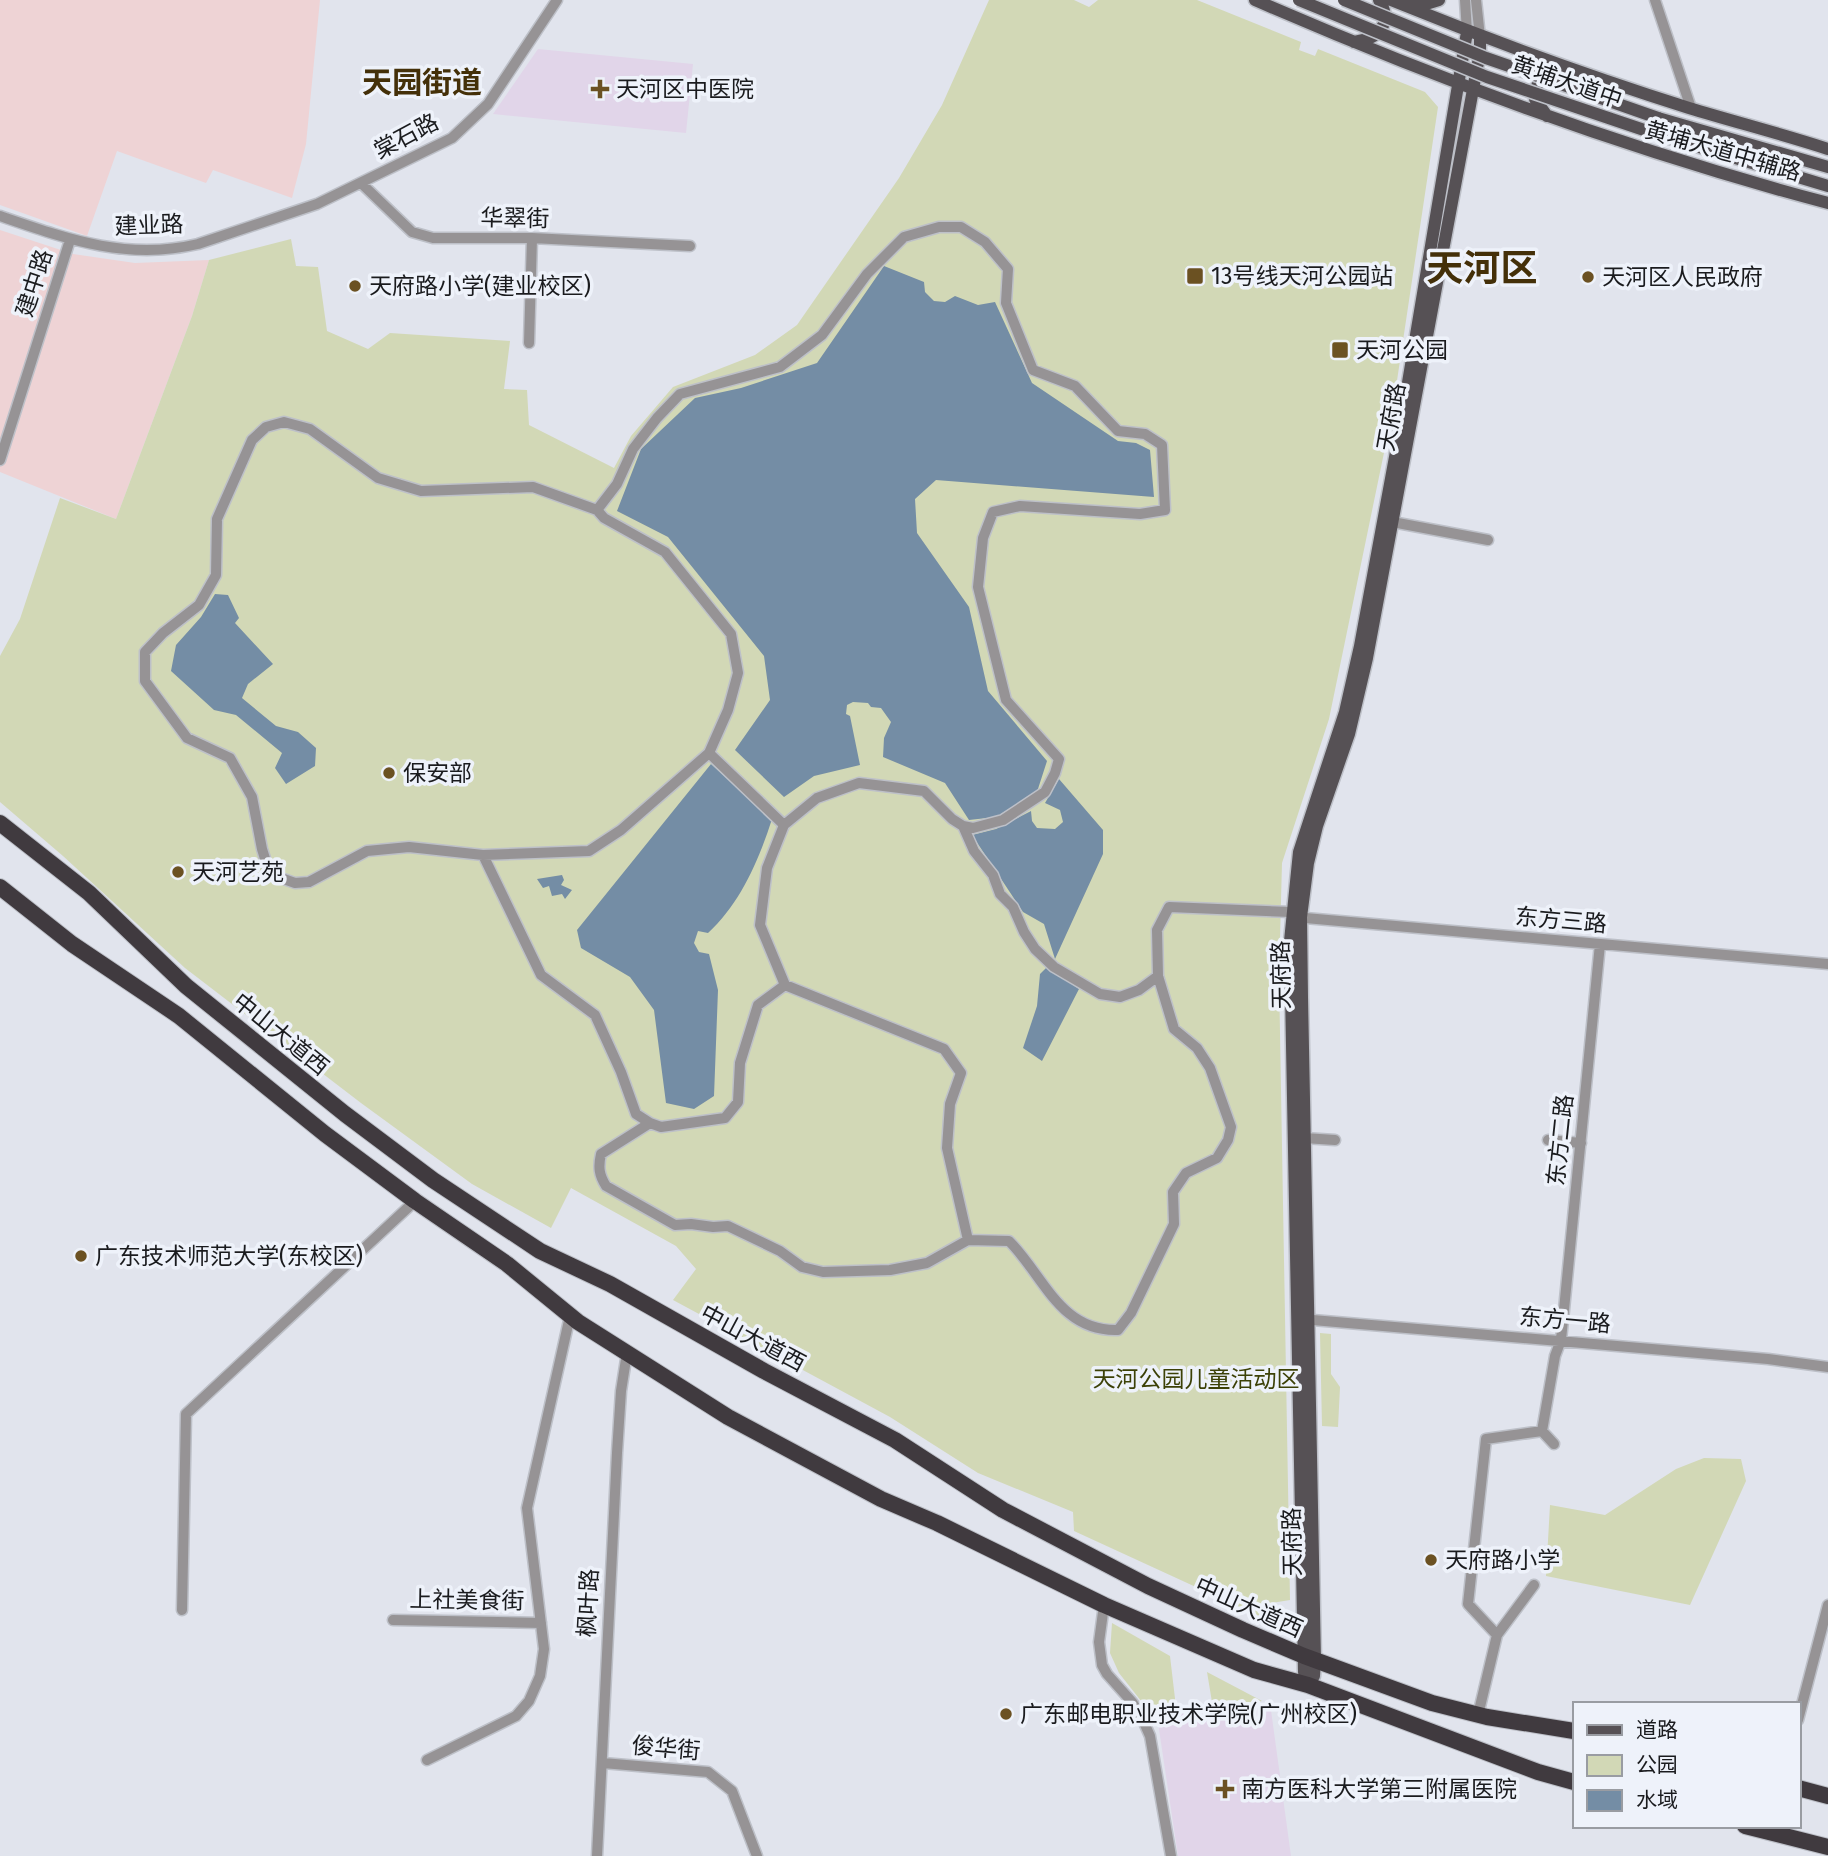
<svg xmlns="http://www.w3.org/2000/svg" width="1828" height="1856" viewBox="0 0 1828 1856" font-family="'Fira Sans','Noto Sans SC',sans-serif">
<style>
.commercial{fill:#eed3d5}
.medical{fill:#e1d5e9}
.green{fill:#d2d8b6}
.water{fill:#748da5}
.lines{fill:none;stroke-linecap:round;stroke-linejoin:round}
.minor-casing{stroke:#bdc0c8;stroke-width:13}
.major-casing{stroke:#bdc0c8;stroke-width:15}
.highway-casing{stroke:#bdc0c8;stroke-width:18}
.minor{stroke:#969395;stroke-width:10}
.major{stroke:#565155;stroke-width:12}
.highway{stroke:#403a3f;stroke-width:16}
.major-bridge-casing{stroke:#bdc0c8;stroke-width:15;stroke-linecap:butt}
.major-bridge{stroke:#565155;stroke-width:12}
.poi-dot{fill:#6b5122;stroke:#eef2fa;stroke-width:2.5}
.labels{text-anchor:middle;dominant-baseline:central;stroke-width:7;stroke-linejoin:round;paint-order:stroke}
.street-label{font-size:23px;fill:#1a1b1e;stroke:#eef2fa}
.poi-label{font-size:23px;fill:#1a1b1e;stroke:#eef2fa;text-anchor:start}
.park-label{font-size:23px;fill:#3c4107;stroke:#eef2fa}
.district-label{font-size:30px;font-weight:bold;fill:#443009;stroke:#eef2fa}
.town-label{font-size:37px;font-weight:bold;fill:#443009;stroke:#eef2fa}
</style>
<rect width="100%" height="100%" fill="#e1e4ed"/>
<path class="commercial" d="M0,0H320L306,144L292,198L213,170L206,183L117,151L87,236L0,205Z
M0,230L73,254L135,263L209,260L192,316L116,519L0,472Z"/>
<path class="medical" d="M538,49L693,64L686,133L493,114Z
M1270,1703L1291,1856H1178L1157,1716Z"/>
<path class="green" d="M989,0H1074L1089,7L1098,0H1197L1301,42L1299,50L1315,56L1318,49L1425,92L1438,107L1392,414L1329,719L1282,863L1279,976L1290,1600L1265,1604L1259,1616L1074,1531L1073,1512L978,1473L890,1417L673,1300L696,1269L676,1246L571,1188L551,1228L472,1184L361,1103L185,968L63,856L0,802V656L20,619L60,498L116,519L192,316L209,260L291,239L296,266L318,267L327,331L368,349L390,333L510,341L504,389L527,390L529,425L614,468L631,436L673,387L755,355L797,325L899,178L942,105Z
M1320,1333L1331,1334V1374L1340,1387L1338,1427L1322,1426Z
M1704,1458L1741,1459L1746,1481L1690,1605L1546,1576L1550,1505L1605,1515L1676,1469Z
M1112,1623L1170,1656L1176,1707L1149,1711L1119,1673L1110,1653Z
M1207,1672L1262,1701L1213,1708Z"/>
<path class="water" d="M884,266L924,282L925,292L934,301L945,302L955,296L978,305L995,302L1032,383L1118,441L1136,443L1150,450L1154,497L936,480L915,499L917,533L969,607L988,691L1047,761L1037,792L996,817L969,820L945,783L883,757L884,738L891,722L881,708L871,707L868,703L853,702L847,705L846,714L850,716L860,765L814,776L784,797L735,750L770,700L764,656L668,537L617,511L641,449L695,398L741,388L817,363Z
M215,594L228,595L239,618L235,623L273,664L248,684L242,698L276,726L298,732L316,748L315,766L286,784L275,768L282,753L236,715L214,710L171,671L176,645L201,617Z
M711,764L772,819C759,860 740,904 708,933L698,931L694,943L699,952L709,954L718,990L714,1096L694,1109L666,1103L654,1010L630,977L581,948L577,930Z
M1059,779L1103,830V854L1055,959L1044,924L1023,912L972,835L996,829L1031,811L1032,821L1037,828L1055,829L1063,822L1060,810L1045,803Z
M562,875L564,880L561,885L572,890L565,899L562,894L552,896L549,886L543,888L537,879Z
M1047,967L1079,989L1042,1061L1023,1048L1037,1006L1040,974Z"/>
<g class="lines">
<g class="minor-casing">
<path id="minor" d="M1465,0L1467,32
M1476,0L1480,37
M1655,0L1691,108
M361,183L412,232L433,238H532L690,246
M0,216C67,239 127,261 198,244L317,204L452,138L488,104L557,0
M529,343L532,238
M284,422L310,429L378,478L421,491L533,487L597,510L604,518L665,552L731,634L738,673L728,710L709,753L621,830L589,851L483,855L409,847L367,851L309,882L295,883L281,878L267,865L262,849L252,797L230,758L187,738L145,681V652L163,633L199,605L216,575L217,519L252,440L266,427Z
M0,460L70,240
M597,510L617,484L633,449L657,418L680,394L780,367L822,335L867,274L904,237L939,227H961L985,242L1008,269L1006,303L1033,370L1075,386L1118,431L1145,434L1162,445L1165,510L1140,514L1020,506L993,512L983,538L978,587L1006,700L1059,759L1055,773L1045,792L1003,820L973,828L963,826L952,819L924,791L859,783L817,798L784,825L767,868L760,925L785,985L944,1049L961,1073L950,1104L947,1148L968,1240
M1387,521L1488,540
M709,753L784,825
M963,826L974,851L993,875L1000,894L1013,907L1024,932L1035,949L1054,967L1100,994L1120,997L1139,990L1158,976
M483,855L541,975L595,1015L621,1072L636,1114L650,1123L601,1154C598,1167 599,1175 606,1186L675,1225L691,1224L713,1227L728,1226L780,1251L802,1267L823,1272L890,1270L927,1263L968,1240L1009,1241C1044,1276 1060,1332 1118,1330L1131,1313L1174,1224L1173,1192L1186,1173L1217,1158L1228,1140L1231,1127L1210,1068L1197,1048L1174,1029L1158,976L1157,930L1169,907L1291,912
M1294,917L1828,964
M650,1123L661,1127L725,1118L738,1102L740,1063L758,1005L785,985
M1304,1138L1335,1140
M1548,1140L1581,1143
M1301,1319L1768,1359L1828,1367
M1542,1431L1554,1444
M1104,1605L1099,1642L1102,1665L1107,1674L1132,1702L1142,1718L1150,1736L1171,1856
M182,1610L186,1414L415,1201
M393,1620L541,1623
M1497,1635L1468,1604L1486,1439L1542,1431L1555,1356L1561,1340L1600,944
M1478,1715L1497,1635L1534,1585
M1798,1720L1828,1605
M427,1760L516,1716L529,1701L540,1676L544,1649L527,1508L570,1316
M603,1763L708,1772L732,1791L757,1856
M597,1856L617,1453L621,1391L627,1353"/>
</g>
<g class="major-casing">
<path id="major" d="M1255,0C1441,81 1631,151 1828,203
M1391,0C1489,40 1588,76 1689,108C1735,122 1782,134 1828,149
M1409,5L1426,4L1439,0
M1354,42C1378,39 1394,24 1379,0
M1547,116L1535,99C1536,76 1546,72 1566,68
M1658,118L1828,167
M1653,133L1828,186
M1308,1685L1304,1672L1290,941L1299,852L1345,712L1360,646L1400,430L1467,32
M1308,1685L1314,1676L1315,1660L1302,997L1301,917L1308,863L1317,826L1349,734L1367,658L1480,52V37"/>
</g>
<g class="highway-casing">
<path id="highway" d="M0,823L89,893L186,986L345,1114L433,1180L540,1251L610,1284L764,1371L895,1440L1003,1510L1148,1586L1243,1630L1304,1656L1432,1703L1487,1717L1574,1731
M0,887L72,944L179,1016L325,1134L415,1201L507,1264L578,1322L728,1417L881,1499L937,1523L1104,1605L1254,1670L1308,1685L1538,1772L1574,1782
M1798,1788L1828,1796
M1745,1826L1828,1847"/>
</g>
<use href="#minor" class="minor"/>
<use href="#major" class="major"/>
<use href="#highway" class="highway"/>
<g class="major-bridge-casing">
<path id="major-bridge" d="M1299,0L1487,77L1653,133
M1344,0L1486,58L1658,118"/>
</g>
<use href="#major-bridge" class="major-bridge"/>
</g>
<g class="poi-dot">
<path d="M596.5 78.5h7v7h7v7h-7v7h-7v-7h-7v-7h7z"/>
<rect x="1186" y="267" width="18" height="18" rx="3.5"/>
<circle cx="1588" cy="277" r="7"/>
<circle cx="355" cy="286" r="7"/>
<rect x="1331" y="341" width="18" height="18" rx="3.5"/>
<circle cx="389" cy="773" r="7"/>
<circle cx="178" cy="872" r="7"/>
<circle cx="81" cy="1256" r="7"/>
<circle cx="1431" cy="1560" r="7"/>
<circle cx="1006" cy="1714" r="7"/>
<path d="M1221.5 1778.5h7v7h7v7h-7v7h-7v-7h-7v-7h7z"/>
</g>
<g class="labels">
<g class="street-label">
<text transform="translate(1567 82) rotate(19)">黄埔大道中</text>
<text transform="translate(406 136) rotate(-28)">棠石路</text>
<text transform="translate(1723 151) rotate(16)">黄埔大道中辅路</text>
<text transform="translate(515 218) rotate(1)">华翠街</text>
<text transform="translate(149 225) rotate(-2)">建业路</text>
<text transform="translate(34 283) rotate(-72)">建中路</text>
<text transform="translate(1391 417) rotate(-80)">天府路</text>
<text transform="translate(1561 920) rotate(5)">东方三路</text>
<text transform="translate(1281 975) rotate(-91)">天府路</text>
<text transform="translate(281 1034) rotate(39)">中山大道西</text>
<text transform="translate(1560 1140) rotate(-84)">东方二路</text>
<text transform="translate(1565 1320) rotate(5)">东方一路</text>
<text transform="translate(753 1338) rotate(28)">中山大道西</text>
<text transform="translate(1292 1542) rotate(-91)">天府路</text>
<text transform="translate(467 1600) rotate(1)">上社美食街</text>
<text transform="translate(588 1603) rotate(-87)">枫叶路</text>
<text transform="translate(1249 1607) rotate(24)">中山大道西</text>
<text transform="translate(666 1748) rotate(5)">俊华街</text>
</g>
<g class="poi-label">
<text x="616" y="89">天河区中医院</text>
<text x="1211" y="276">13号线天河公园站</text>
<text x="1602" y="277">天河区人民政府</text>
<text x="369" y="286">天府路小学(建业校区)</text>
<text x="1356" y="350">天河公园</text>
<text x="403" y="773">保安部</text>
<text x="192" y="872">天河艺苑</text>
<text x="95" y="1256">广东技术师范大学(东校区)</text>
<text x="1445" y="1560">天府路小学</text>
<text x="1020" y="1714">广东邮电职业技术学院(广州校区)</text>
<text x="1241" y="1789">南方医科大学第三附属医院</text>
</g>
<g class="park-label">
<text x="1196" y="1379">天河公园儿童活动区</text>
</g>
<g class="district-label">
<text x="422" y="83">天园街道</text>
</g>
<g class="town-label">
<text x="1482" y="268">天河区</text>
</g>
</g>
<rect x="1573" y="1702" width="228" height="126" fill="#eef2fa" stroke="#999ca2" stroke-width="2"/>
<rect x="1587" y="1725" width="35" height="10" fill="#565155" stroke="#999ca2" stroke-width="2"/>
<text x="1636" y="1737" font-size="21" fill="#1a1b1e">道路</text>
<rect x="1587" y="1755" width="35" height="21" fill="#d2d8b6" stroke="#999ca2" stroke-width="2"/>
<text x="1636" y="1772" font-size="21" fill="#1a1b1e">公园</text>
<rect x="1587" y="1790" width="35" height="21" fill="#748da5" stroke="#999ca2" stroke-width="2"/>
<text x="1636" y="1807" font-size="21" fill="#1a1b1e">水域</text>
</svg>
